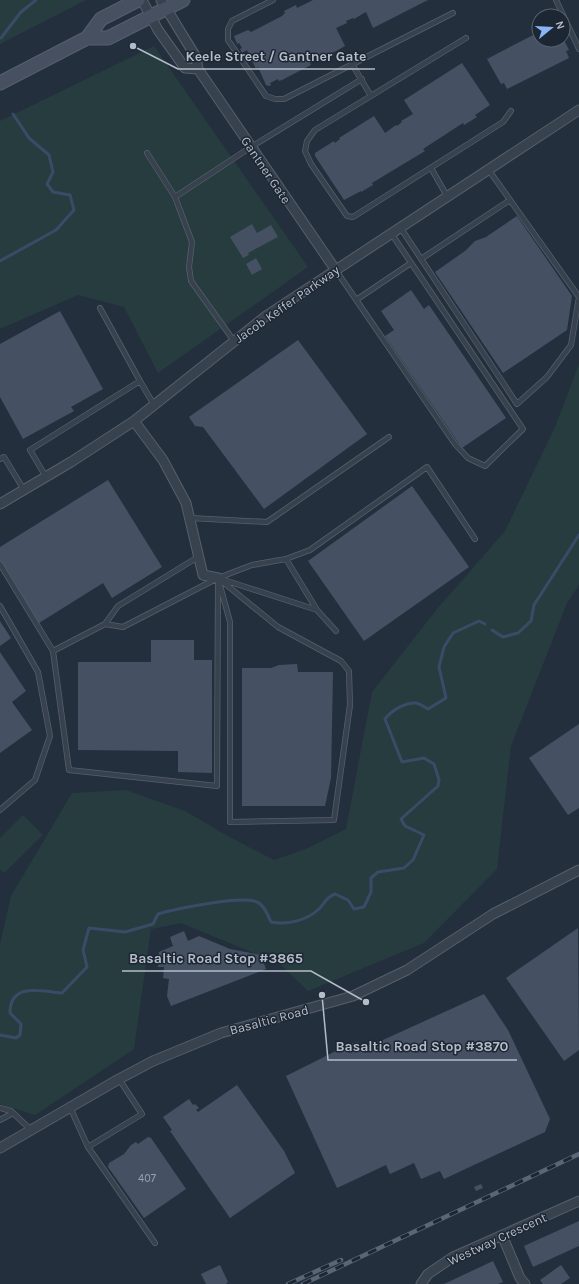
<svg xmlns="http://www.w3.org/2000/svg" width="579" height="1284" viewBox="0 0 579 1284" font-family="Karla,sans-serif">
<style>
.green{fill:#263c3f}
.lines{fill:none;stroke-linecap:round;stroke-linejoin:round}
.stream{stroke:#394c67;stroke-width:3}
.building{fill:#455162}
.service-casing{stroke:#565f6c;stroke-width:6}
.minor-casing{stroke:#565f6c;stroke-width:11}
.secondary-casing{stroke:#565f6c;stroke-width:15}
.service{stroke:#38414e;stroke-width:4.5}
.minor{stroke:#38414e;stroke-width:9}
.secondary{stroke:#465061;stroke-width:13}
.rail-casing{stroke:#5a6575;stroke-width:4.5}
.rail{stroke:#1d2633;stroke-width:3;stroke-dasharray:9;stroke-linecap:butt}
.labels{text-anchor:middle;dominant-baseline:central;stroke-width:3;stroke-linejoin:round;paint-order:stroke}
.number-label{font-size:11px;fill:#98a1af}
.street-label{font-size:13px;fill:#b4bcc9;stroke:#1d2633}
.leader{fill:none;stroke:#b4bcc9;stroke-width:1.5}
.callout-dot{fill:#b4bcc9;stroke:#1d2633;stroke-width:1.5}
.callout-label{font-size:14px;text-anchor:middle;font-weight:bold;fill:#b4bcc9;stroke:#1d2633;stroke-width:3;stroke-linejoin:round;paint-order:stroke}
</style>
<rect width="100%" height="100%" fill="#242f3e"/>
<path class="green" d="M0,0H86L0,44Z
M154,46L308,267L158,373L124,307L78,295L0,329V121Z
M579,364V585L567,603L511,746L497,869L424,943L308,991L280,964L181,923L151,929L134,1049L35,1115L0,1104V944L11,896L72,793L126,790L185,811L226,835L274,860L306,849L346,829L372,692L437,609L505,531L555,427Z
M23,815L43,835L4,873L0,869V838Z"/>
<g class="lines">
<path class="stream" d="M1,38L21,12L36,0
M0,261L56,230L74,210L70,195L53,192L47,184L53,172L49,155L29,138L13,114
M492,630L503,637L518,633L531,621L534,605L579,535
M0,1035L16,1038L20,1035L21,1024L10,1013C10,982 41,991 62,993L87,967L83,950L89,928L125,932L153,924L158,914C175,909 242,895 257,902C264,905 268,915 271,922C287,925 306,921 319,909C325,903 326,897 335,894L348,900L354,909L364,907L371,892V878L378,872L404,868L413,860L424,835L405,826L401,819L438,786L439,780L434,764L424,758L402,762L385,719C391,711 405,702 416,703C420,704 425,707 428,709L446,698L439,667L444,647L453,633L479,621L485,624"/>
</g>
<path class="building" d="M313,0H428L373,28L366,12L354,19L353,18L346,21L347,23L336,28L345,46L318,61L317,59L310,63L311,65L282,80L279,81L278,79L270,83L271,85L269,86L266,85L258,67L256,69L247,50L242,53L240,49L242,48L239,43L237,44L234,36L248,30L251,32L282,16L285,13L284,11L296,5L297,8Z
M539,32V40H564L569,50L566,51L569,58L507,89L504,83L501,84L487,59Z
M462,63L490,105L475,115L477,117L464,125L463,123L423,149L425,151L372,183L373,185L361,192V191L344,200L315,156V153L334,141L335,143L340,139L339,138L374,116L385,133L396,125L397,126L402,122L401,121L413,114L404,100Z
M517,216L572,296L567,330L503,373L435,272L465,251L475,241L486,237Z
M252,224L257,233L271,225L278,237L248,253L249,255L243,258L230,237Z
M256,258L262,269L252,275L246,264Z
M411,290L424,309L429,305L506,418L462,448L385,336L394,330L381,311Z
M60,311L103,389L71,407L74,411L23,439L0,397V344Z
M298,340L367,434L264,509L203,427L195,426L189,417Z
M108,480L162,567L112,598L103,583L39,623L0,561V547Z
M412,486L469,567L364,641L308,561Z
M0,621L11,638L0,646Z
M151,640H194V660H212V773L178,772V751L78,750V662H151Z
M0,652L26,691L12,702L32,730L0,753Z
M297,664L298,672H333L331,778L325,806H242V668H271L279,665Z
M579,724V808L568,815L529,758Z
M578,928L579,1050L564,1061L506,978Z
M184,931L188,941L199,936L230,949L261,955L266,969L171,1006L167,996L169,979L163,978L164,967H158L159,952L173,946L170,937Z
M484,994L508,1030L550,1119L545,1132L444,1179L440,1171L421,1179L414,1163L390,1174L386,1165L337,1188L286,1076L350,1044L358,1042L361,1050Z
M237,1085L284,1151L295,1173L230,1218L170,1131L172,1130L163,1117L189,1099L193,1105L195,1104L199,1108L196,1110L198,1112Z
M148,1137L151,1138L186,1189L144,1218L108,1167L109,1163L124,1154L131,1145L136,1142L138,1144Z
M481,1184L483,1188L476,1191L474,1187Z
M579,1221V1246L533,1267L524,1246Z
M493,1261L503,1282L498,1284H444Z
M220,1265L228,1282L226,1284H206L201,1274Z
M561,1265L570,1278L561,1284H543L540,1280Z"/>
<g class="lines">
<g class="service-casing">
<path id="service" d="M273,0L232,21L228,29V40L266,96L275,99H284L453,13
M556,0L579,49
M466,38L315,130L307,141L305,151L311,164L347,216L353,217L503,122L511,111
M352,64L371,96
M147,153L175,197L251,147L362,79
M431,168L447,196
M175,197L192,242L189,267L191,281L234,341
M400,227L517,404L547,377L571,345L579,297L488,169
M421,259L510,200
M335,269L455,444L468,458L485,466L523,429L391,233
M356,300L411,263
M100,308L140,381
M0,459L4,457L24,490
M46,477L30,450L140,381L154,405
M190,518L267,522L389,437
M286,559L310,550L427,467L475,539
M0,564L53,651
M218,578L217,786L69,770L53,651L105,624L123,627L218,578L252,565L286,559L317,610L336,631
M218,578L278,627L341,661L349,671L350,705L334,820L230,822V622Z
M221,579L317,610
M0,606L38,672L50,736L35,780L0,810
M105,624L118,606L198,557
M70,1107L88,1147L155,1243
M0,1108L11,1111L31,1130
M0,1120L13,1113
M88,1147L142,1114L119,1079"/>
</g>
<g class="minor-casing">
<path id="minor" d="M142,0L158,30L185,68L198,69
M161,0L196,57L198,69L335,269
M134,421L163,460L186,503L203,575L218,578
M0,504L71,462L134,421L266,316L579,110
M0,1148L119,1079L153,1061L221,1033L353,996L407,970L493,914L579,870
M502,1235L520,1278L525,1284
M421,1284L428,1274L453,1257L579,1201"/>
</g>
<g class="secondary-casing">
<path id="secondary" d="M87,38H108L183,0
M0,83L87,38L101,19L138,0"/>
</g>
<use href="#service" class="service"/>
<use href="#minor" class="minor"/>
<use href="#secondary" class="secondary"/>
<g class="rail-casing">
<path id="rail" d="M288,1284L341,1260
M303,1284L579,1154"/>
</g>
<use href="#rail" class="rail"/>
</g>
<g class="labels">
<g class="number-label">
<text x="147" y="1178">407</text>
</g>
<g class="street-label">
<text transform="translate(266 170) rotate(56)">Gantner Gate</text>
<text transform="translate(287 304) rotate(-35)">Jacob Keffer Parkway</text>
<text transform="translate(269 1020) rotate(-15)">Basaltic Road</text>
<text transform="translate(497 1239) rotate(-25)">Westway Crescent</text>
</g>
</g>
<path class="leader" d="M133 46L178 69H375M366 1002L311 971H122M322 995L328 1060H517"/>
<g class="callout-dot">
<circle cx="133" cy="46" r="4"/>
<circle cx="366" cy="1002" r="4"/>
<circle cx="322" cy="995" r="4"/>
</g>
<g class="callout-label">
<text x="276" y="61">Keele Street / Gantner Gate</text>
<text x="216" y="963">Basaltic Road Stop #3865</text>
<text x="422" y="1051">Basaltic Road Stop #3870</text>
</g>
<g transform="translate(551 28) rotate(72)"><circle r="19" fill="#1d2633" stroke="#59626f"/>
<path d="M0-3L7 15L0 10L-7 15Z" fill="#8ab4f8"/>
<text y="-6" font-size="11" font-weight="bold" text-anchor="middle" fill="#b4bcc9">N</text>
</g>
</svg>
